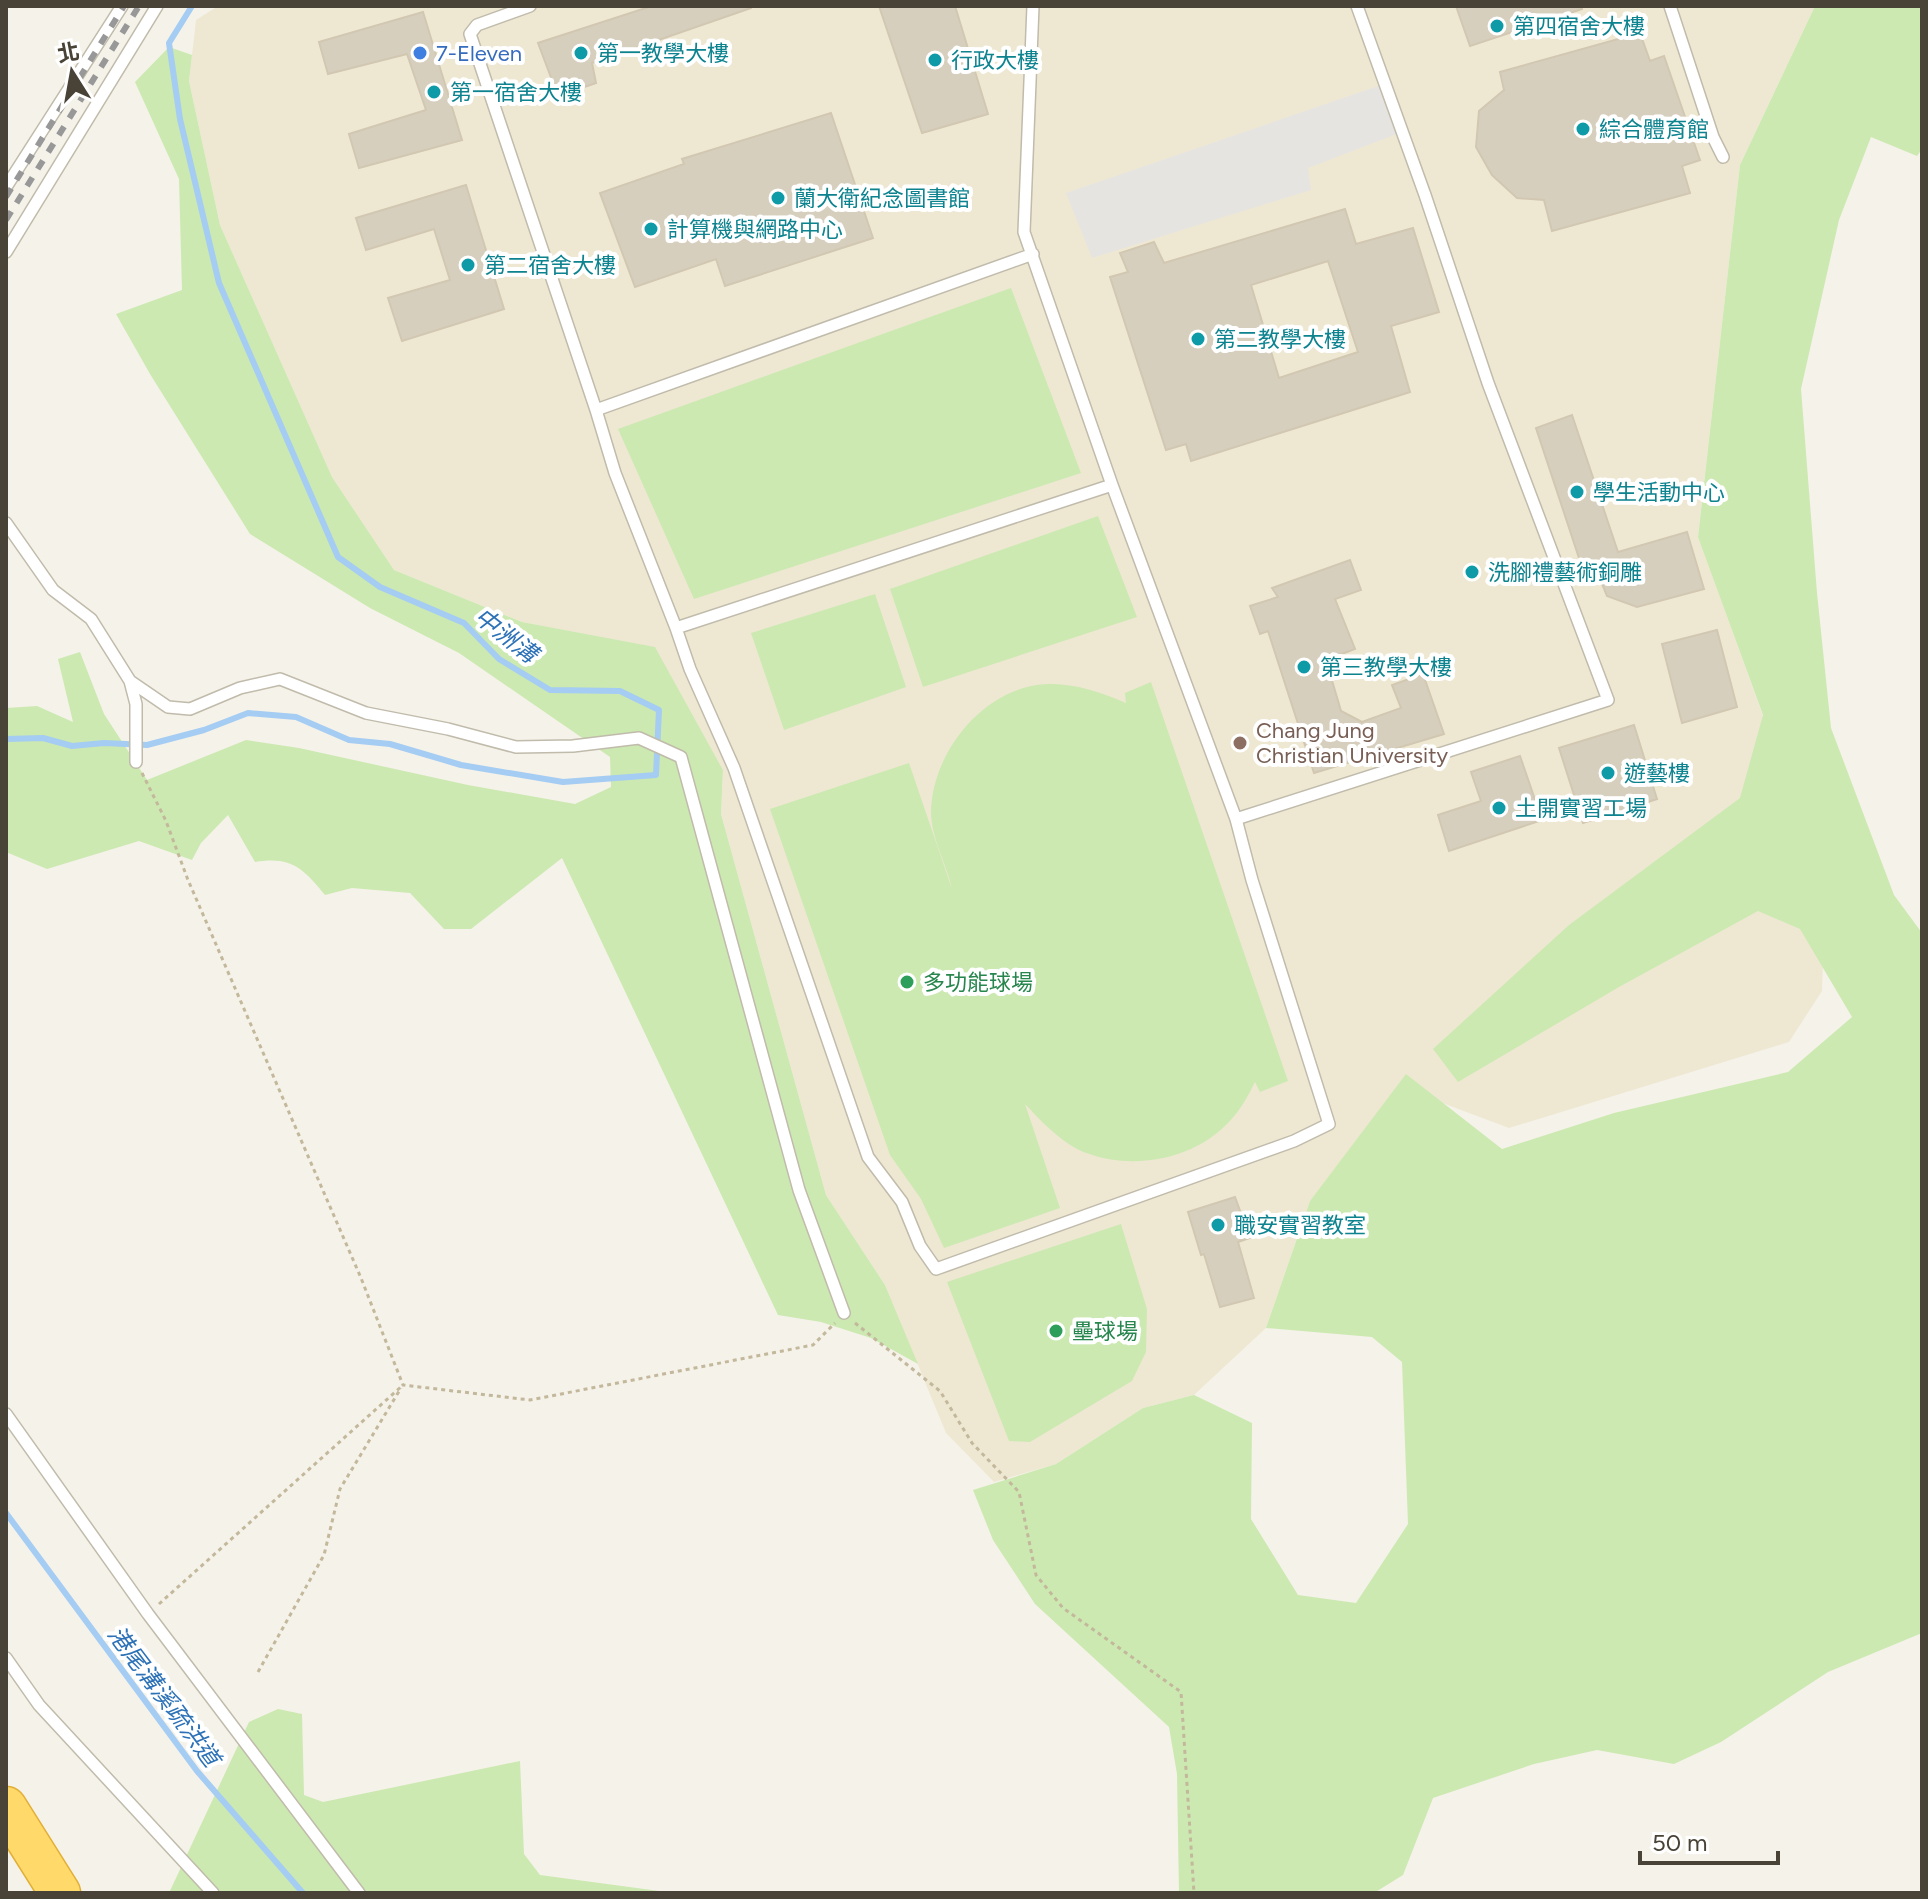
<svg xmlns="http://www.w3.org/2000/svg" width="1928" height="1899" viewBox="0 0 1928 1899" font-family="Figtree,'Noto Sans TC',sans-serif">
<style>
.education{fill:#eee8d3}
.green{fill:#cce9b1}
.parking{fill:#e6e4e0}
.lines{fill:none;stroke-linecap:round;stroke-linejoin:round}
.stream{stroke:#a5ccf2;stroke-width:6}
.building{fill:#d7cfbe;stroke:#d2c7b1;stroke-width:2;fill-rule:evenodd}
.service-casing{stroke:#c0bbab;stroke-width:14}
.motorway-casing{stroke:#e1af37;stroke-width:43}
.path{stroke:#c3b89c;stroke-width:3;stroke-dasharray:4 4;stroke-linecap:butt}
.service{stroke:#fff;stroke-width:11}
.motorway{stroke:#ffd969;stroke-width:40}
.rail{stroke:#989898;stroke-width:6;stroke-dasharray:10 10;stroke-linecap:butt}
.culture-dot{fill:#0f9aa8;stroke:#fff;stroke-width:3}
.shop-dot{fill:#3f7fe0;stroke:#fff;stroke-width:3}
.education-dot{fill:#8d6e63;stroke:#fff;stroke-width:3}
.leisure-dot{fill:#2e9e5b;stroke:#fff;stroke-width:3}
.labels{text-anchor:middle;dominant-baseline:central;stroke-width:8;stroke-linejoin:round;paint-order:stroke}
.culture-label{font-size:22px;fill:#0d838f;stroke:#fff;text-anchor:start}
.shop-label{font-size:22px;fill:#366cbe;stroke:#fff;text-anchor:start}
.education-label{font-size:22px;fill:#785e54;stroke:#fff;text-anchor:start}
.leisure-label{font-size:22px;fill:#27864d;stroke:#fff;text-anchor:start}
.water-label{font-size:24px;font-style:italic;fill:#2d72b7;stroke:#fff}
</style>
<rect width="100%" height="100%" fill="#f5f2e9"/>
<path class="education" d="M218,6H1815L1740,165L1698,536L1763,716L1825,903L1822,991L1789,1042L1509,1128L1405,1089L1310,1201L1266,1328L1194,1395L1143,1408L1056,1464L994,1482L946,1433L885,1285L826,1195L721,814L723,770L655,648L522,622L394,570L332,477L220,225L189,81L196,20Z"/>
<path class="green" d="M1815,6H1922V149L1917,156L1871,137L1839,220L1801,389L1817,593L1831,728L1894,895L1922,933V1633L1828,1672L1721,1742L1674,1764L1597,1750L1534,1764L1433,1798L1403,1875L1374,1893H1179L1177,1774L1169,1727L1035,1604L993,1540L973,1490L1056,1464L1143,1408L1194,1395L1252,1423L1251,1519L1298,1595L1356,1603L1408,1524L1402,1362L1372,1337L1266,1328L1310,1201L1406,1074L1502,1149L1614,1113L1788,1072L1852,1017L1800,929L1758,911L1619,987L1458,1082L1433,1049L1569,925L1740,798L1763,715L1698,537L1740,165Z
M169,47L192,55L189,81L220,225L332,477L394,570L522,622L655,647L723,770L721,814L826,1195L885,1285L918,1364L871,1338L821,1322L778,1315L562,858L471,929H444L410,893L352,888L325,895C303,868 291,856 255,862L228,815L201,843L192,860L139,841L47,869L6,852V708L37,706L73,722L58,659L80,652L104,714L147,780L246,740L299,748L468,785L575,804L611,787L610,757L459,653L370,608L250,534L150,374L116,314L182,290L179,179L135,82Z
M1011,288L1081,473L694,599L618,429Z
M1098,516L1137,617L923,687L890,589Z
M875,594L906,687L784,730L751,633Z
M1151,682L1288,1081L1260,1092L1255,1082C1248,1096 1240,1111 1228,1123C1191,1162 1125,1172 1077,1149C1058,1139 1040,1120 1025,1104L1060,1208L944,1248L921,1199L890,1155L770,809L909,763L952,889C947,865 931,838 931,812C932,751 986,685 1049,684C1077,684 1101,692 1126,703L1125,693Z
M1121,1224L1147,1309L1146,1352L1132,1381L1030,1442L1009,1441L947,1282Z
M278,1709L302,1714L304,1795L323,1802L520,1761L524,1854L540,1875L674,1893H169L249,1722Z"/>
<path class="parking" d="M1384,84L1402,132L1308,168L1311,190L1092,258L1066,193Z"/>
<g class="lines">
<path class="stream" d="M6,739L43,738L72,746L104,743L147,745L204,730L248,713L296,717L349,740L390,744L461,765L563,782L656,775L659,710L620,691L550,690L499,659L464,623L380,587L338,557L219,283L180,119L169,43L192,6
M6,1513L197,1771L303,1893"/>
</g>
<path class="building" d="M652,6H751V8L592,63L596,83L558,96L538,43Z
M879,6H955L988,114L922,133Z
M1456,6H1582V9L1470,46Z
M423,12L462,140L359,168L349,134L426,110L407,54L328,74L319,42Z
M1640,33L1650,61L1664,56L1700,160L1682,166L1690,193L1552,231L1544,200L1517,198L1492,175L1476,147L1479,111L1504,90L1500,72Z
M831,113L873,238L725,286L716,259L635,287L600,193L684,164L682,159Z
M466,185L504,309L402,341L388,298L450,280L434,229L366,250L356,218Z
M1345,209L1356,244L1413,228L1439,312L1391,326L1410,392L1191,461L1186,444L1166,450L1110,277L1128,272L1120,253L1154,242L1164,263ZM1328,261L1358,352L1279,378L1251,285Z
M1572,415L1618,552L1687,532L1704,589L1637,607L1607,596L1594,564L1582,567L1536,428Z
M1350,560L1361,590L1335,599L1355,649L1326,660L1341,711L1362,722L1401,708L1392,685L1423,674L1444,734L1314,773L1268,631L1260,634L1250,606L1278,597L1272,588Z
M1717,630L1737,707L1682,723L1662,644Z
M1634,725L1657,799L1583,823L1559,748Z
M1520,756L1542,820L1449,851L1438,815L1481,801L1471,772Z
M1235,1197L1250,1238L1238,1242L1254,1298L1220,1307L1204,1254L1201,1255L1188,1212Z"/>
<g class="lines">
<g class="service-casing">
<path id="service" d="M530,6L477,25L470,34L596,410L615,473L676,628L690,669L734,768L868,1157L902,1202L920,1246L936,1269L1294,1141L1329,1124L1252,880L1236,819L1112,485L1024,232L1033,6
M1670,6L1713,137L1723,157
M6,187L122,6
M6,252L157,6
M596,410L1033,254
M6,523L53,590L91,619L130,681L136,704V762
M676,628L1112,485
M130,681L168,707L190,709L240,688L280,679L366,713L448,729L516,747L573,746L639,738L681,757L799,1190L844,1313
M1236,819L1608,700L1488,383L1425,195L1357,6
M6,1414L148,1614L359,1893
M6,1658L39,1705L213,1893"/>
</g>
<g class="motorway-casing">
<path id="motorway" d="M6,1807L60,1893"/>
</g>
<path class="path" d="M142,773L166,821L188,880L361,1278L403,1385L530,1400L813,1345L835,1323
M855,1323L940,1391L972,1443L1019,1492L1036,1575L1063,1608L1181,1692L1194,1893
M159,1604L403,1385
M258,1672L324,1555L340,1489L401,1388"/>
<use href="#service" class="service"/>
<use href="#motorway" class="motorway"/>
<path class="rail" d="M6,197L124,6
M6,220L139,6"/>
</g>
<g class="culture-dot">
<circle cx="1497" cy="26" r="8"/>
<circle cx="581" cy="53" r="8"/>
<circle cx="935" cy="60" r="8"/>
<circle cx="434" cy="92" r="8"/>
<circle cx="1583" cy="129" r="8"/>
<circle cx="778" cy="198" r="8"/>
<circle cx="651" cy="229" r="8"/>
<circle cx="468" cy="265" r="8"/>
<circle cx="1198" cy="339" r="8"/>
<circle cx="1577" cy="492" r="8"/>
<circle cx="1472" cy="572" r="8"/>
<circle cx="1304" cy="667" r="8"/>
<circle cx="1608" cy="773" r="8"/>
<circle cx="1499" cy="808" r="8"/>
<circle cx="1218" cy="1225" r="8"/>
</g>
<circle class="shop-dot" cx="420" cy="53" r="8"/>
<circle class="education-dot" cx="1240" cy="743" r="8"/>
<g class="leisure-dot">
<circle cx="907" cy="982" r="8"/>
<circle cx="1056" cy="1331" r="8"/>
</g>
<g class="labels">
<g class="culture-label">
<text x="1513" y="26">第四宿舍大樓</text>
<text x="597" y="53">第一教學大樓</text>
<text x="951" y="60">行政大樓</text>
<text x="450" y="92">第一宿舍大樓</text>
<text x="1599" y="129">綜合體育館</text>
<text x="794" y="198">蘭大衛紀念圖書館</text>
<text x="667" y="229">計算機與網路中心</text>
<text x="484" y="265">第二宿舍大樓</text>
<text x="1214" y="339">第二教學大樓</text>
<text x="1593" y="492">學生活動中心</text>
<text x="1488" y="572">洗腳禮藝術銅雕</text>
<text x="1320" y="667">第三教學大樓</text>
<text x="1624" y="773">遊藝樓</text>
<text x="1515" y="808">土開實習工場</text>
<text x="1234" y="1225">職安實習教室</text>
</g>
<g class="shop-label">
<text x="436" y="53">7-Eleven</text>
</g>
<g class="education-label">
<text x="1256" y="730">Chang Jung<tspan x="1256" dy="25">Christian University</tspan></text>
</g>
<g class="leisure-label">
<text x="923" y="982">多功能球場</text>
<text x="1072" y="1331">壘球場</text>
</g>
<g class="water-label">
<text transform="translate(506 635) rotate(38)">中洲溝</text>
<text transform="translate(164 1696) rotate(53)">港尾溝溪疏洪道</text>
</g>
</g>
<rect width="1928" height="1899" fill="none" stroke="#494337" stroke-width="16"/>
<g transform="translate(72 72) rotate(349)" stroke="#ffffff" stroke-width="6" paint-order="stroke">
<path d="M0-6L14 30L0 20L-14 30Z" fill="#494337"/>
<text y="-12" font-size="22" font-weight="bold" text-anchor="middle" fill="#494337">北</text>
</g>
<path d="M1640 1851v12h138v-12" fill="none" stroke="#494337" stroke-width="4"/>
<text x="1652" y="1851" font-size="24" fill="#494337" stroke="#ffffff" stroke-width="6" paint-order="stroke">50 m</text>
</svg>
